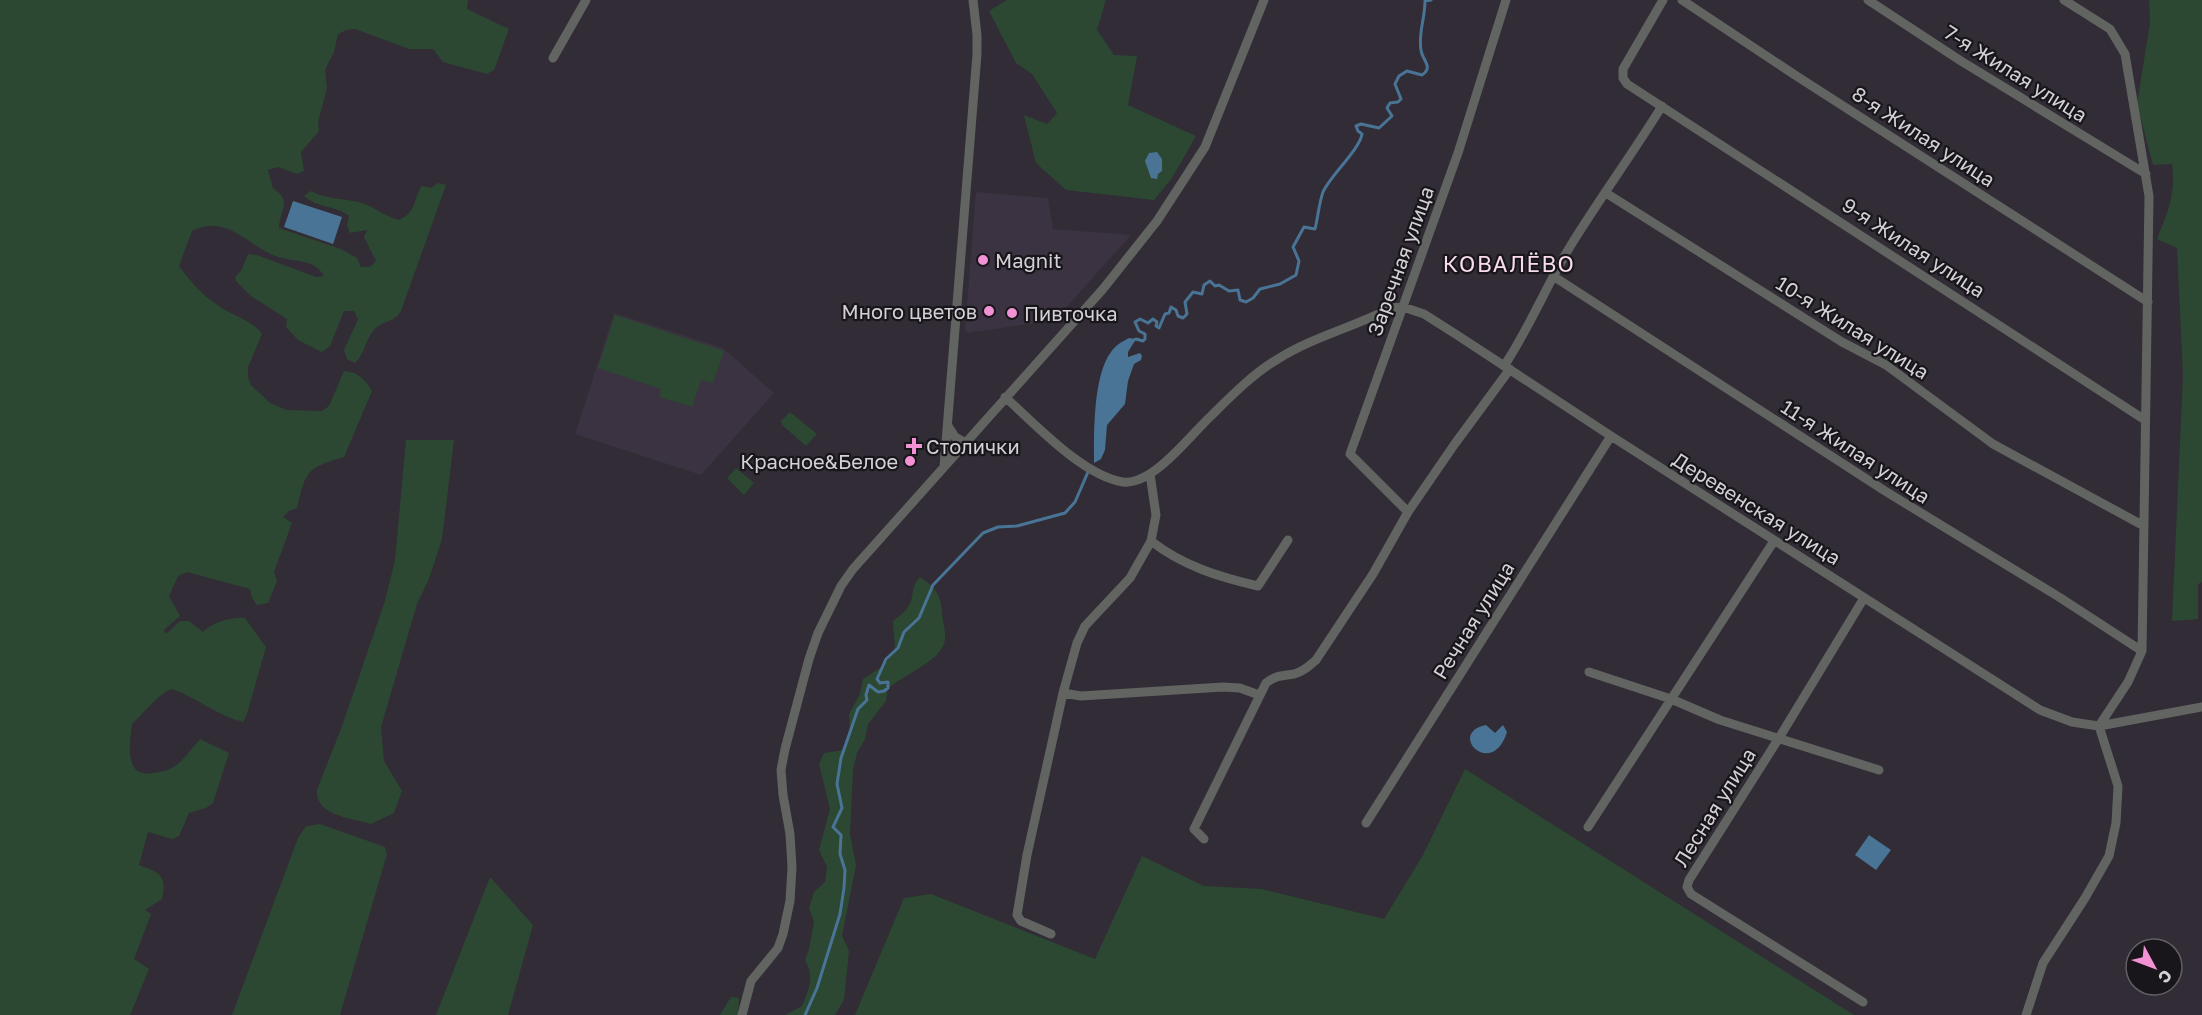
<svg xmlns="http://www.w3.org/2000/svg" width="2202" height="1015" viewBox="0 0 2202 1015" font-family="'Golos Text',sans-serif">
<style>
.built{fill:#3b3341}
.green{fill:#2c4832}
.water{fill:#497496}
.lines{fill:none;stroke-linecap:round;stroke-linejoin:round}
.stream{stroke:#497496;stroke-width:3}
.street{stroke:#616460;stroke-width:9}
.poi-dot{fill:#f391d5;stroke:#18161a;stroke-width:2}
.labels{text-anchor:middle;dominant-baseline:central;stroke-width:4.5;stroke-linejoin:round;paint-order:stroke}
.street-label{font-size:20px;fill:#d4d0d6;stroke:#18161a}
.poi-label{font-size:20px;fill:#d4d0d6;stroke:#18161a;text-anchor:start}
.quarter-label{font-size:22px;letter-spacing:1.5px;fill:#f8dbed;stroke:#18161a}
</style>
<rect width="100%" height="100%" fill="#312c35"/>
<path class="built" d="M976,192L1048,198L1053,229L1131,235L1055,320L968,333L965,330Z
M614,313L723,348L774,393L701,475L575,434Z"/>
<path class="green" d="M0,0H468L467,9L509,29L494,70L487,74L443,62L433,49H409L355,29L346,30L338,34L334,52L325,70L327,88L318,122L319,131L301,152L304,171L297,174L278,167L268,170L273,188C293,202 280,209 279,228L341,249L357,258L361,267H370L376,261L364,237L367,230L350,233L347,225L349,216C336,205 316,208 304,196L311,191C326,200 348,198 365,204C377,209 387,217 399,220C418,211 412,200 422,186L431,188L438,183L446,185L401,311C393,324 382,320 374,330C365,340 365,354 355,363L347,359L344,350L358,319L354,311H344L330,346L322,352L298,340L286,327L287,319L251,296L236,281L235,277L241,271L248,254L257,255L316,277L324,276C315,259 295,262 278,257C248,247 228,213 192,231L179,266C190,281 203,296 219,306C233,316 252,320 262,334L248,367V377L251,385L270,403L287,410L322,411L329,406L344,371C358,372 365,379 372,391L344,457C306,468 306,471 297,508L289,511L283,517L292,523L274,572L277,581L268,603L257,605L252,598L250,589L187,572L178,576L169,596L180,616L164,630L166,634L180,621H189L203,632C213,622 231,617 245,618L266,647L247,714L243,722C216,715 197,698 172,689C160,692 143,714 132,724C130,741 123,779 153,773C160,772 168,771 175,766C184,760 193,747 200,739L229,753L213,803L206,808L189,813L179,836L172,839L148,832L139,865C160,873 167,874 162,899L145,910L151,914L134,959L149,969L130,1015H0Z
M1007,0H1106L1097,30L1114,55L1137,56L1128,105L1196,136L1172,178L1154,200L1066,190L1036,163L1024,115L1047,124L1057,113L1032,74L1016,63L989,11Z
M2149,0H2202V582L2198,584V619L2172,621L2183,376L2177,248L2157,239C2168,211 2176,194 2172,164L2153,165L2137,104L2150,23Z
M615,315L724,351L713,383L701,380L692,407L659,397L661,389L598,368Z
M790,412L817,434L806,446L782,425L781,421Z
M406,440H454L442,539L429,579L417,604L381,727L384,761L402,791L394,813L371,824C352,818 315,816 317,790L342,726L385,601L395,560Z
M736,468L754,483L744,495L727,478Z
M920,577C935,586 942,597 942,614C943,624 948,637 943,646C936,662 903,676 888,688L886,701L868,724L865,739L857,753L853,770L850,834L856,865L842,936L849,951L844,1000L835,1015H785L802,1006C809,988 815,978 805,960L809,949L814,922L809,908L814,892L825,882L827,867L819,850L830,809L819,764L824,753L844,750L850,731L849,714L860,694L863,679L883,666L895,651L893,621C899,616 907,611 910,603C915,592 910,588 920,577Z
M1465,769L1854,1015H855L904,898L931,894L1095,959L1142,856L1204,886L1262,889L1384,919L1423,855Z
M320,824L385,847L387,854L340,1015H232L298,838L306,826Z
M490,877L533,925L508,1015H436Z
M731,997L739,998L738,1015H720Z"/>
<path class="water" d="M1157,152L1162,159V171L1158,174L1157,179L1151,178L1145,161L1149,153Z
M293,201L342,217L333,244L284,227Z
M1129,338L1136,339L1128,352V357L1140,353L1142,356L1141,360L1134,364L1128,381L1125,404L1107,425L1105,450L1101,459L1094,463C1094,433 1093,376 1111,352C1116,345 1121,342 1129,338Z
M1486,725L1495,733L1503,725L1507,732C1492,780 1446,733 1486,725Z
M1869,835L1891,850L1876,870L1855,855Z"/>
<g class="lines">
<path class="stream" d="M1134,340L1136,339L1143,341L1145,339V334L1139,331L1135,322L1140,319L1148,323L1153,319L1157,322L1156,326L1159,328L1165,314L1169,313L1171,307L1176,310L1178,316L1183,318L1187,314L1185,302L1193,292L1202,294L1204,285L1210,281L1215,286L1219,285L1229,291L1238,290L1240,300L1246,302L1253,298L1260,289L1280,284L1296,275L1299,261L1293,247L1304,227L1315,229C1318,217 1319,203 1323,192C1330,176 1360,149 1362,134L1358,131L1356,126L1361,124L1379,128L1392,116L1387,108L1390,103L1398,102L1401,99L1395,84L1399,76L1407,71L1422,75C1434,67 1422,60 1421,50C1418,33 1425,19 1425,1L1431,0
M805,1015L817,988L840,914L844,888L845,870L840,854L841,835L833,827L842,808L837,784L841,758L858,709L867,700L866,695L869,685L878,692L884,691L888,688V682L880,683L877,679L886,659L898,648L904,632L919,618L933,585L983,533L998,527L1017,526L1065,513L1075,502L1088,472"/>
<path class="street" d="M1663,0L1623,69V78L1627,84L2145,420
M1682,0L1798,77L2148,302
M1868,0L1961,61L2146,174
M2064,0L2110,29L2125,54L2149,196L2142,651L2128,682L2099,726
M553,58L586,0
M1606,193L1842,342L1886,365L1993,444L2144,526
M1553,276L1885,491L2059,597L2142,651
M1504,366C1530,327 1547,284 1571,245C1600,198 1633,153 1662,106
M1005,397C1035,424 1083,476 1123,482C1153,486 1191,434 1212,415C1231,396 1255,372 1278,359C1313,337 1354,327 1391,308L1403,307L1424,314L1457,335L1611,436L2040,710L2072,722L2099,726L2202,707
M948,426L955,437L966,443
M944,467L977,54V35L973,0
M1408,512L1350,454L1458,153L1506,0
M1151,541C1183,566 1219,577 1258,586L1288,540
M1589,672L1671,699L1720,720L1879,770
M1063,693L1081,696L1223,687L1240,688L1259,695
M1366,823L1611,436
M1588,827L1774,541
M1204,839L1194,829L1266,683C1276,675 1282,676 1294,674C1303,672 1309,666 1316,660L1373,574L1408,512L1454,445L1510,369
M1051,934L1021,921L1017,915L1027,855L1063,693L1077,643L1085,626L1130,578L1151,541L1156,515L1150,474
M1863,1002L1691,894L1687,887L1689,880L1779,738L1864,598
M742,1015L751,981L778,948L783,934L790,901L792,867L790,834L783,795L781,770L785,749L809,659L818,633L841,586L853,569L1103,289L1157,221L1205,147L1264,0
M2026,1015L2043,963L2085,898L2109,856L2116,823L2118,786L2099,726"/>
</g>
<g class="poi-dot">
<circle cx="983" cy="260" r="6"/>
<circle cx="989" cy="311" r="6"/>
<circle cx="1012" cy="313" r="6"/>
<path d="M911 437h6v6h6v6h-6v6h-6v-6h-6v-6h6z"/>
<circle cx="910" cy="461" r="6"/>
</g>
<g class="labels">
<g class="street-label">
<text transform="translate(2016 73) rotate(32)">7-я Жилая улица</text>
<text transform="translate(1924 136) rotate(33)">8-я Жилая улица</text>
<text transform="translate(1914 247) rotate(33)">9-я Жилая улица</text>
<text transform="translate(1400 261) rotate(-70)">Заречная улица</text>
<text transform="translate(1853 327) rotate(32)">10-я Жилая улица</text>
<text transform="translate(1856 451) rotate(33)">11-я Жилая улица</text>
<text transform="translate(1757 508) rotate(32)">Деревенская улица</text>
<text transform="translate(1473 620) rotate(-58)">Речная улица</text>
<text transform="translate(1714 807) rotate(-58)">Лесная улица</text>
</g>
<g class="poi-label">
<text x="995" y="260">Magnit</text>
<text x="977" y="311" text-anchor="end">Много цветов</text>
<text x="1024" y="313">Пивточка</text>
<text x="926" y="446">Столички</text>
<text x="898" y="461" text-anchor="end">Красное&amp;Белое</text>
</g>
<g class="quarter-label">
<text x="1509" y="263">КОВАЛЁВО</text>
</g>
</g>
<g transform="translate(2154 967) rotate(131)"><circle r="28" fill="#18161a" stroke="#636065" stroke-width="1.5"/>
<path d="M0-4.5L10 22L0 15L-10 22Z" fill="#f391d5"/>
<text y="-9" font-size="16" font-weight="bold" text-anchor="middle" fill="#d4d0d6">С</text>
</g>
</svg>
